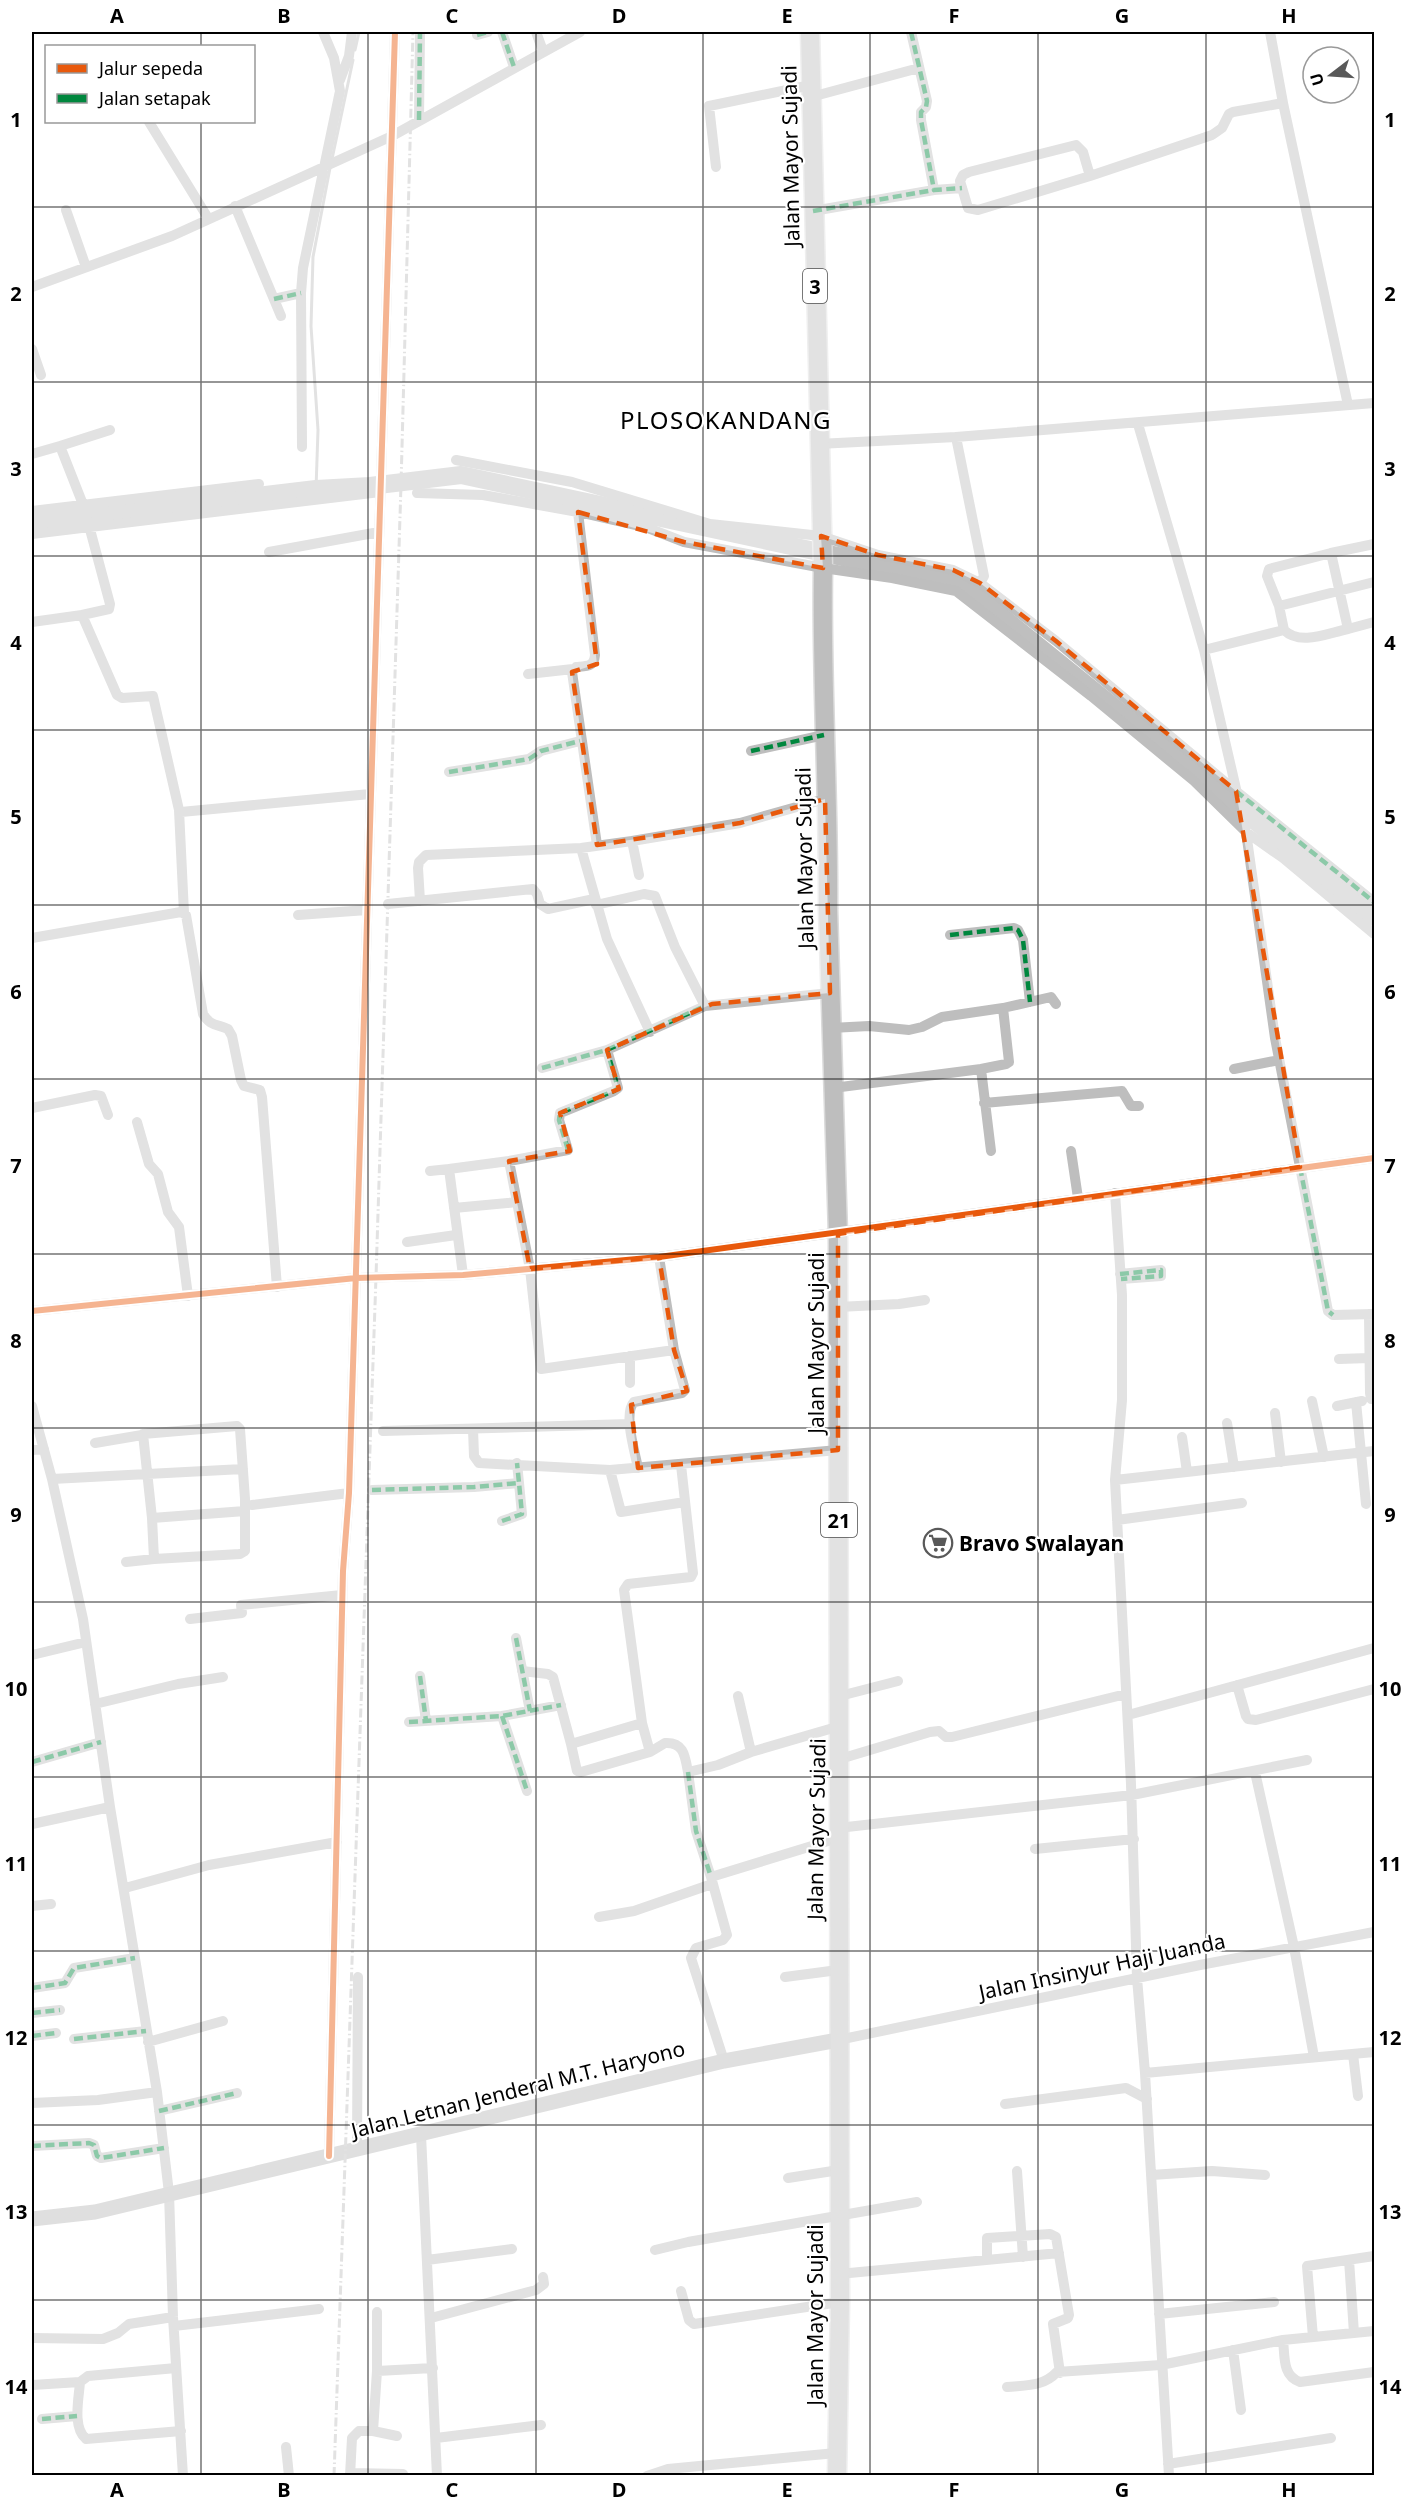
<svg xmlns="http://www.w3.org/2000/svg" width="1406" height="2507" viewBox="0 0 1406 2507" font-family="'Noto Sans',sans-serif">
<style>
.lines{fill:none;stroke-linecap:round;stroke-linejoin:round}
.stream{stroke:#bfbfbf;stroke-width:3}
.river{stroke:#bfbfbf;stroke-width:18}
.highway-casing{stroke:#dbdbdb;stroke-width:21}
.street{stroke:#bebebe;stroke-width:10}
.secondary{stroke:#b8b8b8;stroke-width:15}
.highway{stroke:#bebebe;stroke-width:18}
.rail{stroke:#bebebe;stroke-width:3;stroke-dasharray:9 3 1.5 3;stroke-linecap:butt}
.quiet{stroke:#00873e;stroke-width:4.5;stroke-dasharray:9 4.5;stroke-linecap:butt}
.cycleway-casing{stroke:#fff;stroke-width:10}
.cycleway{stroke:#e8590c;stroke-width:6}
.marked{fill:none;stroke:#e8590c;stroke-width:4.5;stroke-dasharray:12 8;stroke-linejoin:round}
.grid{fill:none;stroke:#000;stroke-width:1.5;stroke-opacity:0.55}
.labels{text-anchor:middle;dominant-baseline:central;stroke-width:4.5;stroke-linejoin:round;paint-order:stroke}
.shield{fill:#fff;stroke:#4c4c4c;stroke-width:1.5}
.shield-label{font-size:20px;font-weight:bold;fill:#000}
.street-label{font-size:21px;fill:#000;stroke:#fff}
.poi-label{font-size:21px;font-weight:bold;fill:#000;stroke:#fff;text-anchor:start}
.quarter-label{font-size:24px;letter-spacing:1.5px;fill:#000;stroke:#fff}
.neatline{fill:none;stroke:#000;stroke-width:2}
.grid-label{font-size:20px;text-anchor:middle;font-weight:bold;fill:#000}
</style>
<rect width="100%" height="100%" fill="#fff"/>
<g class="lines">
<path class="stream" d="M355,50L359,32
M332,159L353,60
M316,489L318,430L311,326L313,257L330,168"/>
<path class="river" d="M32,523L316,489L370,486L461,475L959,582L1374,917"/>
<g class="highway-casing">
<path id="highway" d="M810,32L823,568C821,682 829,795 828,909L838,1234L840,2302L837,2476"/>
</g>
<path class="street" d="M502,32L514,67
M536,32L543,51
M911,32L927,101L926,107L921,112V120L934,190L962,188
M1270,32L1283,103L1348,405
M477,35L488,32
M340,80L349,56L352,32
M811,97L919,68
M419,120L420,32
M149,122L208,218
M716,167L709,106L811,85
M1090,176L1083,152L1076,145L969,172L963,175L960,181L968,208L978,210L1090,176L1212,135L1222,128L1229,114L1233,112L1283,103
M235,206L281,316
M66,210L86,267
M813,211L934,190
M32,287L172,236L392,136L580,32
M274,299L301,293
M32,349L41,375
M1138,424L1204,650L1246,832L1275,1038L1328,1311L1333,1315L1374,1314
M956,437L984,576L980,583
M818,444L956,437L1374,403
M60,446L110,430
M302,447L301,293L303,268L340,91L334,58L323,32
M32,454L60,446L84,507L110,604L109,609L82,615
M456,460L572,482L710,524L821,536L878,555L953,570L980,583L1056,641L1236,791L1374,902
M417,493L483,495L578,512L648,528L684,542L823,568L892,578L956,591L1091,696L1194,781L1246,832L1283,858L1374,934
M32,511L259,484
M578,512L595,655C594,667 587,666 576,667L572,672L597,845
M32,534L380,492
M269,552L379,532
M1279,606L1267,576L1269,569L1331,553
M32,622L82,615L117,695L122,698L153,696L179,810L181,812L370,794
M1348,629L1374,622
M1284,630L1279,606L1374,582
M1204,650L1284,630C1300,646 1328,633 1348,629L1331,553L1374,544
M528,674L573,669
M751,751L824,735
M449,772L529,759L541,751L580,741
M179,810L184,913
M632,841L639,875
M581,848L607,939L650,1032
M420,901L418,868L419,862L426,855L581,848L632,841L740,823L825,799
M388,904L533,889L537,894L540,904L548,909L594,899
M596,905L644,894L655,896L675,947L705,1006L830,993
M298,915L367,910
M950,935L1014,928L1018,930L1023,940L1030,1002
M32,938L181,912L186,915L203,1014C210,1026 217,1024 228,1029L232,1036L241,1080L244,1086L260,1090L262,1097L277,1287
M1003,1008L1051,997L1056,1004
M831,1028L869,1026L909,1030L922,1027L942,1017L1003,1008L1009,1062L1006,1064L981,1069
M542,1068L607,1050L705,1006
M1234,1069L1279,1060
M833,1088L981,1069L991,1151
M984,1103L1122,1091L1131,1106H1139
M32,1108L95,1095L101,1096L108,1115
M137,1122L149,1164L158,1174L168,1212L179,1227L188,1296
M1071,1151L1078,1198
M509,1161L568,1150L559,1120L560,1113L614,1091L618,1088L607,1050
M430,1171L449,1169
M1115,1193L1122,1295V1400L1115,1480L1131,1784L1137,1978L1145,2073L1169,2476
M454,1208L517,1202
M407,1242L456,1235
M1120,1274L1161,1270V1276L1121,1279
M463,1275L449,1169L509,1161L530,1269L541,1369L674,1350
M838,1307L899,1304L925,1300
M32,1311L356,1278L463,1275L659,1257L1374,1158
M1369,1314L1370,1393L1371,1399L1374,1398
M630,1356V1383
M1339,1359L1369,1358
M1312,1401L1324,1457
M1356,1402L1366,1504
M32,1406L52,1479L83,1619L110,1807L157,2092L169,2193L173,2317L183,2476
M1337,1406L1362,1401
M1275,1413L1281,1462
M1227,1423L1234,1467
M237,1426L240,1429L245,1499V1551L240,1554L154,1559L152,1518L143,1434Z
M473,1429L474,1456L479,1463L610,1470L838,1450
M383,1431L630,1424
M1182,1437L1187,1472
M95,1443L142,1435
M32,1450L44,1449
M681,1465L693,1573L691,1577L628,1584L624,1590L642,1723L650,1752L665,1743C684,1742 685,1756 688,1772L718,1765L751,1752L840,1726
M638,1468C635,1452 623,1414 634,1402L682,1393L685,1390L674,1350L659,1257
M610,1470L621,1512L685,1502
M52,1479L243,1469
M1115,1480L1374,1451
M372,1490L474,1487L519,1483L517,1463
M252,1505L349,1493
M152,1518L245,1511
M1117,1520L1242,1503
M502,1521L522,1514L519,1483
M126,1562L154,1559
M190,1619L242,1613L241,1605L342,1595
M516,1638L530,1711
M32,1655L86,1642
M522,1671L548,1674L553,1677L571,1744
M420,1676L426,1721
M1237,1685L1246,1716L1248,1719L1256,1720L1374,1689
M738,1696L751,1752
M840,1696L898,1681
M95,1704L178,1684L223,1677
M1128,1715L1374,1648
M502,1716L527,1791
M409,1722L502,1716L561,1705
M642,1723L571,1744L577,1771L581,1772L650,1752
M840,1759L930,1732L939,1731L946,1737H952L1126,1694
M32,1762L101,1742
M688,1772L696,1831L711,1877
M1255,1772L1294,1947L1314,2057
M32,1824L110,1807
M838,1828L1132,1795L1307,1760
M1035,1849L1134,1839
M125,1888L209,1865L337,1842
M32,1906L51,1904
M599,1917L634,1911L712,1884
M785,1977L838,1970
M32,1988L65,1983L74,1968L135,1958
M32,2013L60,2010
M32,2036L56,2033
M74,2039L146,2031
M838,2040L1200,1965L1374,1932
M148,2042L223,2021
M1353,2054L1358,2096
M724,2061L691,1958L696,1948L723,1940L727,1935L711,1877L838,1838
M1145,2073L1374,2052
M32,2103L98,2100L157,2092
M1005,2104L1126,2088L1147,2099
M159,2111L237,2093
M421,2135L437,2476
M32,2146L89,2143L94,2145L97,2156L101,2158L164,2148
M357,2149L358,1977
M329,2156L343,1571L349,1493L395,32
M1017,2171L1023,2257
M1151,2175L1212,2171L1265,2175
M788,2178L839,2170
M655,2250L688,2242L917,2202
M427,2260L512,2249
M987,2260V2238L1050,2234L1056,2237L1069,2315L1068,2318L1053,2324L1060,2373
M1349,2260L1354,2333
M839,2274L1059,2253
M681,2291L689,2320L694,2324L840,2302
M1159,2314L1274,2302
M431,2318L536,2290L544,2284L543,2277
M174,2326L319,2309
M1313,2337L1307,2266L1374,2256
M32,2338L103,2339L118,2333L129,2324L173,2317
M1283,2340C1285,2356 1282,2376 1300,2382L1374,2372
M1233,2350L1241,2410
M377,2371V2312
M80,2382C79,2398 72,2427 86,2439L181,2431
M32,2385L80,2382L88,2376L176,2368
M1007,2387C1026,2385 1043,2387 1057,2372L1161,2365L1283,2340L1374,2331
M42,2419L77,2416
M373,2431L397,2436
M436,2438L541,2425
M286,2447L289,2476
M1168,2464L1331,2438
M350,2473L403,2474
M350,2476L352,2438L359,2431H373L377,2371L433,2368
M647,2476L668,2469L836,2453"/>
<path class="secondary" d="M32,2219L95,2212L724,2061L838,2040"/>
<use href="#highway" class="highway"/>
<path class="rail" d="M334,2476L376,1277L401,485L413,32"/>
<path class="quiet" d="M502,32L514,67
M911,32L927,101L926,107L921,112V120L934,190L962,188
M477,35L488,32
M419,120L420,32
M813,211L934,190
M274,299L301,293
M751,751L824,735
M449,772L529,759L541,751L580,741
M1236,791L1374,902
M950,935L1014,928L1018,930L1023,940L1030,1002
M542,1068L607,1050L705,1006
M568,1150L559,1120L560,1113L614,1091L618,1088L607,1050
M1300,1167L1328,1311L1333,1315
M1120,1274L1161,1270V1276L1121,1279
M372,1490L474,1487L519,1483L517,1463
M502,1521L522,1514L519,1483
M516,1638L530,1711
M420,1676L426,1721
M502,1716L527,1791
M409,1722L502,1716L561,1705
M32,1762L101,1742
M688,1772L696,1831L711,1877
M32,1988L65,1983L74,1968L135,1958
M32,2013L60,2010
M32,2036L56,2033
M74,2039L146,2031
M159,2111L237,2093
M32,2146L89,2143L94,2145L97,2156L101,2158L164,2148
M42,2419L77,2416"/>
<g class="cycleway-casing">
<path id="cycleway" d="M32,1311L356,1278L463,1275L659,1257L1374,1158
M329,2156L343,1571L349,1493L395,32"/>
</g>
<use href="#cycleway" class="cycleway"/>
</g>
<path d="M0 0H1406V2507H0ZM578,512L684,542L823,568L821,536L878,555L953,570L980,583L1056,641L1236,791L1300,1167L838,1234V1450L638,1468L631,1405L687,1391L674,1350L659,1257L530,1269L509,1161L570,1151L560,1113L619,1089L607,1050L712,1004L830,993L825,799L740,823L597,845L572,672L597,664Z" fill="#fff" fill-opacity=".55" fill-rule="evenodd"/>
<path class="marked" d="M578,512L684,542L823,568L821,536L878,555L953,570L980,583L1056,641L1236,791L1300,1167L838,1234V1450L638,1468L631,1405L687,1391L674,1350L659,1257L530,1269L509,1161L570,1151L560,1113L619,1089L607,1050L712,1004L830,993L825,799L740,823L597,845L572,672L597,664Z"/>
<path class="grid" d="M201,32V46M368,32V2476M536,32V2476M703,32V2476M870,32V2476M1038,32V2476M1206,32V2476M201,122V2476M32,207H1374M32,382H1374M32,556H1374M32,730H1374M32,905H1374M32,1079H1374M32,1254H1374M32,1428H1374M32,1602H1374M32,1777H1374M32,1951H1374M32,2125H1374M32,2300H1374"/>
<defs>
<g id="supermarket-ring" transform="scale(1.5)"><circle r="9.5" fill="#fff" stroke="#595959" stroke-width="1.5"/><path d="M-6-5.5h2.5l.6 2H6L4.5 2H-2.5L-4.4-4H-6ZM-1.5 3.2a1.3 1.3 0 1 0 .1 0ZM3 3.2a1.3 1.3 0 1 0 .1 0Z" fill="#595959"/></g>
</defs>
<g fill-rule="evenodd">
<use href="#supermarket-ring" x="938" y="1543"/>
</g>
<g class="labels">
<g class="shield">
<rect x="803" y="269" width="24" height="34" rx="4.5"/>
<rect x="821" y="1503" width="36" height="34" rx="4.5"/>
</g>
<g class="shield-label">
<text x="815" y="286">3</text>
<text x="839" y="1520">21</text>
</g>
<g class="street-label">
<text transform="translate(790 156) rotate(-91)">Jalan Mayor Sujadi</text>
<text transform="translate(804 858) rotate(-91)">Jalan Mayor Sujadi</text>
<text transform="translate(816 1343) rotate(-90)">Jalan Mayor Sujadi</text>
<text transform="translate(816 1829) rotate(-89)">Jalan Mayor Sujadi</text>
<text transform="translate(1102 1966) rotate(-12)">Jalan Insinyur Haji Juanda</text>
<text transform="translate(518 2089) rotate(-14)">Jalan Letnan Jenderal M.T. Haryono</text>
<text transform="translate(815 2315) rotate(-90)">Jalan Mayor Sujadi</text>
</g>
<g class="poi-label">
<text x="959" y="1543">Bravo Swalayan</text>
</g>
<g class="quarter-label">
<text x="726" y="419">PLOSOKANDANG</text>
</g>
</g>
<rect width="1406" height="2507" fill="none" stroke="#ffffff" stroke-width="66"/>
<rect x="45" y="45" width="210" height="78" fill="#ffffff" stroke="#999999" stroke-width="1.5"/>
<rect x="57" y="64" width="30" height="9" fill="#e8590c" stroke="#999999" stroke-width="1.5"/>
<text x="99" y="75" font-size="18" fill="#000000">Jalur sepeda</text>
<rect x="57" y="94" width="30" height="9" fill="#00873e" stroke="#999999" stroke-width="1.5"/>
<text x="99" y="105" font-size="18" fill="#000000">Jalan setapak</text>
<g transform="translate(1331 75) rotate(253)"><circle r="28" fill="#ffffff" stroke="#999999" stroke-width="1.5"/>
<path d="M0-4.5L10 22L0 15L-10 22Z" fill="#595959"/>
<text y="-9" font-size="16" font-weight="bold" text-anchor="middle" fill="#000000">U</text>
</g>
<rect x="33" y="33" width="1340" height="2441" class="neatline"/>
<g class="grid-label">
<text x="117" y="23">A</text>
<text x="284" y="23">B</text>
<text x="452" y="23">C</text>
<text x="619" y="23">D</text>
<text x="787" y="23">E</text>
<text x="954" y="23">F</text>
<text x="1122" y="23">G</text>
<text x="1289" y="23">H</text>
<text x="16" y="127">1</text>
<text x="1390" y="127">1</text>
<text x="16" y="301">2</text>
<text x="1390" y="301">2</text>
<text x="16" y="476">3</text>
<text x="1390" y="476">3</text>
<text x="16" y="650">4</text>
<text x="1390" y="650">4</text>
<text x="16" y="824">5</text>
<text x="1390" y="824">5</text>
<text x="16" y="999">6</text>
<text x="1390" y="999">6</text>
<text x="16" y="1173">7</text>
<text x="1390" y="1173">7</text>
<text x="16" y="1348">8</text>
<text x="1390" y="1348">8</text>
<text x="16" y="1522">9</text>
<text x="1390" y="1522">9</text>
<text x="16" y="1696">10</text>
<text x="1390" y="1696">10</text>
<text x="16" y="1871">11</text>
<text x="1390" y="1871">11</text>
<text x="16" y="2045">12</text>
<text x="1390" y="2045">12</text>
<text x="16" y="2219">13</text>
<text x="1390" y="2219">13</text>
<text x="16" y="2394">14</text>
<text x="1390" y="2394">14</text>
<text x="117" y="2497">A</text>
<text x="284" y="2497">B</text>
<text x="452" y="2497">C</text>
<text x="619" y="2497">D</text>
<text x="787" y="2497">E</text>
<text x="954" y="2497">F</text>
<text x="1122" y="2497">G</text>
<text x="1289" y="2497">H</text>
</g>
</svg>
